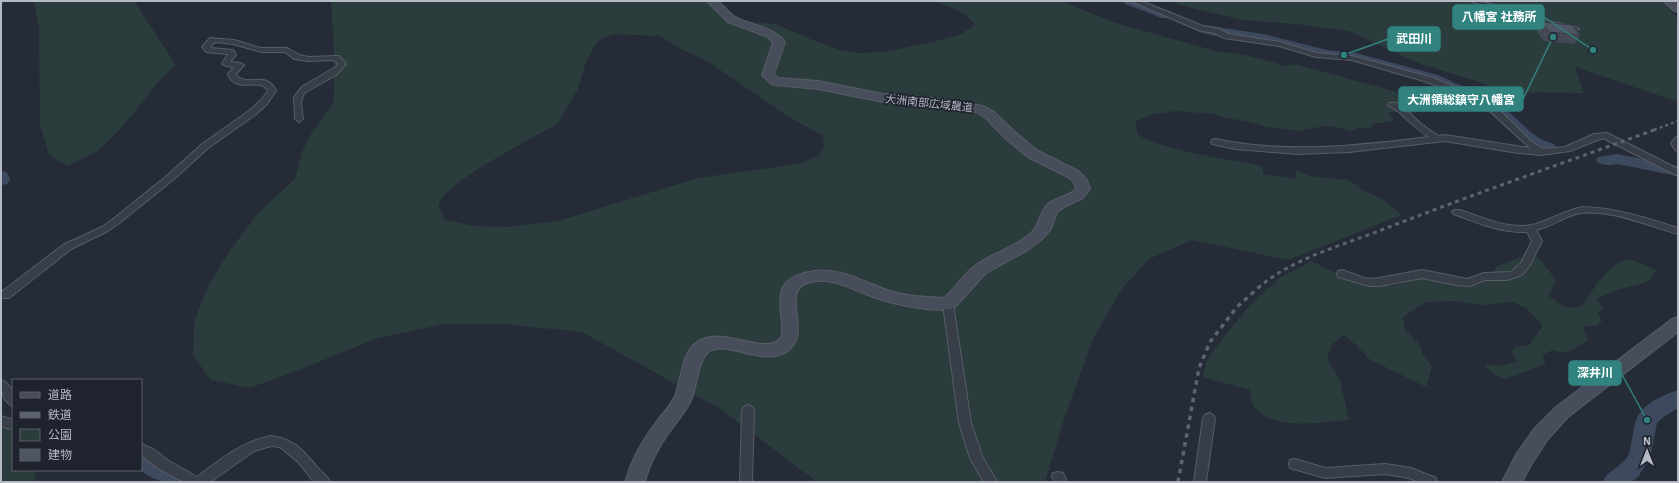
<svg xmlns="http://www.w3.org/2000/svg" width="1679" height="483" viewBox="0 0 1679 483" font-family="'IBM Plex Sans','Noto Sans JP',sans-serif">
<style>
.green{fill:#2b3c3d;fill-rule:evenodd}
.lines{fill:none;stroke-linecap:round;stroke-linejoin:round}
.river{fill:#3d495f;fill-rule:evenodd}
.street-casing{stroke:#575c66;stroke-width:2}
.secondary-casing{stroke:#575c66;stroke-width:2}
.street{fill:#383e48;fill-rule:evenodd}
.secondary{fill:#474d5b;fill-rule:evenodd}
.rail-far2{stroke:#5d6471;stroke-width:2.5;stroke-dasharray:3 3;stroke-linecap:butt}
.rail-far1{stroke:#5d6471;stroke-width:3;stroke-dasharray:4 4;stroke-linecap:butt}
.rail{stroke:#5d6471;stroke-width:3.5;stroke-dasharray:4.5 4.5;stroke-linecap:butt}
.wall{fill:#434a55}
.building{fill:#4e5663;stroke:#373c45}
.labels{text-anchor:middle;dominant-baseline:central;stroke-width:3.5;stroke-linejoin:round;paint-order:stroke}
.street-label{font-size:11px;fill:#b4b9c4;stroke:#1e232d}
.leader{fill:none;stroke:#30837f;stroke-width:1.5}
.callout-dot{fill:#30837f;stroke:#1e232d;stroke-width:1.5}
.callout{fill:#30837f;stroke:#30837f;stroke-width:1.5}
.callout-label{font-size:12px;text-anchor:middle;font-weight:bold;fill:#fff}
</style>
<rect width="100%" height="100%" fill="#252c38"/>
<path class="green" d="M34,1H134L176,65L161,79L123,126L98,151L67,166L49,155L40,125L39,26Z
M331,1H707L724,19L776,24L810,39L840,50L857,53L883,52L933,42L961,34L975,25C964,10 949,6 932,1H1062L1112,22L1216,51L1246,55L1285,66L1295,64L1393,91L1409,99L1416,107V113L1402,111L1388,113L1394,120C1387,124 1380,122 1372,124V128H1359L1351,131L1336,127L1324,126L1299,131L1267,127L1246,121L1226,118L1214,114L1175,111L1150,115L1135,122L1138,135C1177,154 1221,157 1262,166L1263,174L1297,179L1295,170L1309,176L1348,180L1355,184L1363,191L1379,197L1402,215L1288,260L1192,240L1149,259L1121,290L1092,341L1064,419L1045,482H817L722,410L582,332L504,324H444L375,339L302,369L249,388L211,380L193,356L194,322L209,284L231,249L259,212L295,179L302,152L311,134L334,102V46ZM615,34L660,36L678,48L707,61L786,115L823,136L824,147L818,156L798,164L698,178L558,221L508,227L475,226L445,220L438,205L443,196L456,184L484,165L558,123L578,89L586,62L595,45L602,38Z
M1168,1H1661L1675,15L1678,21V102L1575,67L1584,93L1511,92L1418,63L1349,31L1296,24L1243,20L1191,8Z
M1529,254L1540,259L1556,280L1549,296C1562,305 1564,309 1580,307C1592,294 1610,256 1632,260C1640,262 1648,267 1656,270L1650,279L1645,283L1617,290L1597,298L1603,308L1598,313L1602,321L1596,326H1583L1588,340L1571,351L1563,353L1553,350L1544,354L1543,359L1546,364L1505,379L1493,373L1484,364L1499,366L1517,362L1512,352L1515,347L1529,345L1543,326L1526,308L1513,302L1484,305L1454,301L1426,302L1403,317L1405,330L1420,345L1423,355L1432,367L1426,387L1369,359L1357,346L1344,335L1332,344L1327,359L1340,380L1349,420C1322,422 1270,432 1253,405C1251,401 1251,394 1250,390L1203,377L1207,360L1216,347L1250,305L1278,279L1311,261L1332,271L1367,283L1394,286L1414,278L1428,277L1458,285H1477L1488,276L1498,266Z
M1,415L13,426V470H36L34,482H1Z"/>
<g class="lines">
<path class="river" d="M1123,1H1141L1172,12L1173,15L1172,18H1162L1125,4Z
M1204,25L1263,34L1327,50L1356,53L1438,75L1462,86L1464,89L1462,92L1457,93L1452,92L1428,81L1355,61L1327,58L1263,42L1211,35L1199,32L1197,29L1199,26Z
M1483,97C1505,102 1520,126 1539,138C1545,142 1554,142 1558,148L1556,151C1532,157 1511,130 1495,117C1489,111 1480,107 1476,101L1478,98Z
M1617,154L1678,166V176L1617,164C1610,166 1605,165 1598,163L1596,160L1598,157Z
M1,171L7,172L10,179L7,184L1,185Z
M1678,390V408L1662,418L1657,423L1650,458L1638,477L1631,482H1602C1608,470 1621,467 1628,456C1631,450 1631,441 1633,435C1634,428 1635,420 1639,414C1647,402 1665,394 1678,390Z
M141,448L149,450L163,462L184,473L188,480L187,482C167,482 156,483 140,470Z"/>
<g class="street-casing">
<path id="street" d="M1131,1H1141L1203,26L1219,29L1229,34L1280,42L1317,53L1352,56L1433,78L1483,99L1498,109L1532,142L1543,149L1565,147L1594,134L1607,133L1678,169V176L1603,138L1570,151L1541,155L1518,153L1445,141L1349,152L1297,154L1235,149L1212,144L1211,142L1212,140L1215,139C1287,154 1356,146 1429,137C1417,130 1409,121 1399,112C1395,109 1391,108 1388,105L1389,103C1402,100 1411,116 1420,123C1426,128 1432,132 1439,136L1445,135L1530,148L1492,113L1477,103L1427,82L1352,60L1316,57L1279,46L1224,38L1214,33L1198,30Z
M1470,1H1481L1539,19L1575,27L1579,29L1575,31L1534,23Z
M210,38L234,40L261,48H287L299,55L309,57L336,56H339L346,64L336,75L304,93L301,102L303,119L299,122L295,119L294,97L303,86L336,67L338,64L334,60L309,61L294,59L285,52H261L233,44L215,42L210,47L211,48L233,50L236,55L230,62L240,63L244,65L236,74C246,89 266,69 276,91L267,104L255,115L208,148L174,179L118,224L108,231L71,249L9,298H1V290L3,291L63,245L102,227L112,220L168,175L202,144L249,111L261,100L268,91C261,76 235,95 228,74L234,67L226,66L222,64L228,54L206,52L202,47Z
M1678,137V151L1675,150L1671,143L1675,138Z
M1583,207C1616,208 1647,218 1678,228V234C1648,226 1608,207 1576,214C1562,218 1550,227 1536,230L1542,241L1530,265L1522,275L1507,280H1485L1470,286L1456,285L1422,278L1380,286H1370L1338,277L1337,274L1338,271L1342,270L1364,278L1374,279L1422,270L1467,279L1484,273L1511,272L1521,263L1532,241L1527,232C1501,233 1478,223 1454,214L1452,212L1454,210H1460C1484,218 1511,231 1536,224C1552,219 1566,210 1583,207Z
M948,300L952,301L953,304L971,423L982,456L997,482H984L970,458L959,423L943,304L944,301Z
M1,380L5,382L13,390V406C3,402 1,390 1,380Z
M748,405L752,407L754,410L752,482H740L742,410L744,407Z
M1209,413L1213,415L1215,418L1206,482H1194L1203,418L1205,415Z
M1,416L13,420V430L1,426Z
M271,436C295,439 303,451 318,468C322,473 328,476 330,482H314L298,462L280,447L271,446L254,451L210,482H184L159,469L141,455V444L153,449L169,461L197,477C220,460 242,441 271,436Z
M1295,459L1325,468L1385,464L1411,468L1436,478L1437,482H1418L1409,478L1385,474L1325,478L1290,468L1289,464L1290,460Z
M1058,472L1063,473L1067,482H1054L1052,477L1053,473Z"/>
</g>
<g class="secondary-casing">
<path id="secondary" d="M707,1H718C724,6 730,15 737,18C753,26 774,27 785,42L774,74L778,78L818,81L883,94L934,98L983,106L994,112L1016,133L1038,151L1078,171L1087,180L1090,189L1083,198L1064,207L1057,212L1051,229L1040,241L1026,251L986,273L954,308C933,314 888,303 868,295C852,289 834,279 816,281C775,286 812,327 791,348C769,370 734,342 712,350C698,355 697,386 692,398C688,409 680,417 674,426C661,443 650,461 645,482H625C631,460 643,439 657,421C663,413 671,405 675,396C682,379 681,349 701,340C708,337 716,336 724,337C739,338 769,351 780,339C783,335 782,328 782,324C778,291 778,276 815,271C841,267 867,284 890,291C908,297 927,297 944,298C956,288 963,274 976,265C993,253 1014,248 1030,234C1040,226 1039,211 1049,203C1057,197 1069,197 1076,189L1074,182L1068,177L1028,157L1006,139L986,118L976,112L934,106L883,102L818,89L775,85L771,84L762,75L773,43L768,37L728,22Z
M1663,1H1675L1678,4V12L1674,11Z
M1678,317V332L1568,417L1548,439L1531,465L1522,482H1502L1517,453L1534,429L1556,407L1672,319Z"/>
</g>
<use href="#street" class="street"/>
<use href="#secondary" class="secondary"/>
<path class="rail-far2" d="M1654,130L1678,121"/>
<path class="rail-far1" d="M1258,288C1291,259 1343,245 1384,229C1474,194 1566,162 1657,129"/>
<path class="rail" d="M1178,482L1199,368L1210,342L1237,307L1259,287"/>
</g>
<path class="wall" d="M1542,22L1580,35L1574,44L1544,41L1537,32Z"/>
<path class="building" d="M1542,22L1572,25L1580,35L1549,32Z"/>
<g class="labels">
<g class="street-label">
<text transform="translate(929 103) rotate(6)">大洲南部広域農道</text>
</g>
</g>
<path class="leader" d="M1593 50L1544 17M1344 55L1388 39M1553 37L1523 99M1647 420L1621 373"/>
<g class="callout-dot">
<circle cx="1593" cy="50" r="4"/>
<circle cx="1344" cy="55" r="4"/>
<circle cx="1553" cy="37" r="4"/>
<circle cx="1647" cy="420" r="4"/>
</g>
<g class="callout">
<rect x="1453" y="5" width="91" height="24" rx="4"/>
<rect x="1388" y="27" width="52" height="24" rx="4"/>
<rect x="1399" y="87" width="124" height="24" rx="4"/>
<rect x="1569" y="361" width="52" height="24" rx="4"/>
</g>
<g class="callout-label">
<text x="1499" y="21">八幡宮 社務所</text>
<text x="1414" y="43">武田川</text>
<text x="1461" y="104">大洲領総鎮守八幡宮</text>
<text x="1595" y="377">深井川</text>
</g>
<rect width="1679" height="483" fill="none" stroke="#b4b9c4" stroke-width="4"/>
<rect x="12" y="379" width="130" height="92" fill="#1e232d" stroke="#5a5f69"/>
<rect x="20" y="392" width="20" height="6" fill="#474d5b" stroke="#5a5f69"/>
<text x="48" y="399" font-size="12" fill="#b4b9c4">道路</text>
<rect x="20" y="412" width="20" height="6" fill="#5d6471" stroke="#5a5f69"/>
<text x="48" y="419" font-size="12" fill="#b4b9c4">鉄道</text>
<rect x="20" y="429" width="20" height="12" fill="#2b3c3d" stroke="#5a5f69"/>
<text x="48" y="439" font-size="12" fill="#b4b9c4">公園</text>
<rect x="20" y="449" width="20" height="12" fill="#4e5663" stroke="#5a5f69"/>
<text x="48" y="459" font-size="12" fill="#b4b9c4">建物</text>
<g transform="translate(1647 451)" stroke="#1e232d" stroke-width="3" paint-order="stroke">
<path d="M0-3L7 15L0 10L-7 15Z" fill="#b4b9c4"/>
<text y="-6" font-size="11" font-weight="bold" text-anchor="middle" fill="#b4b9c4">N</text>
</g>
</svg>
